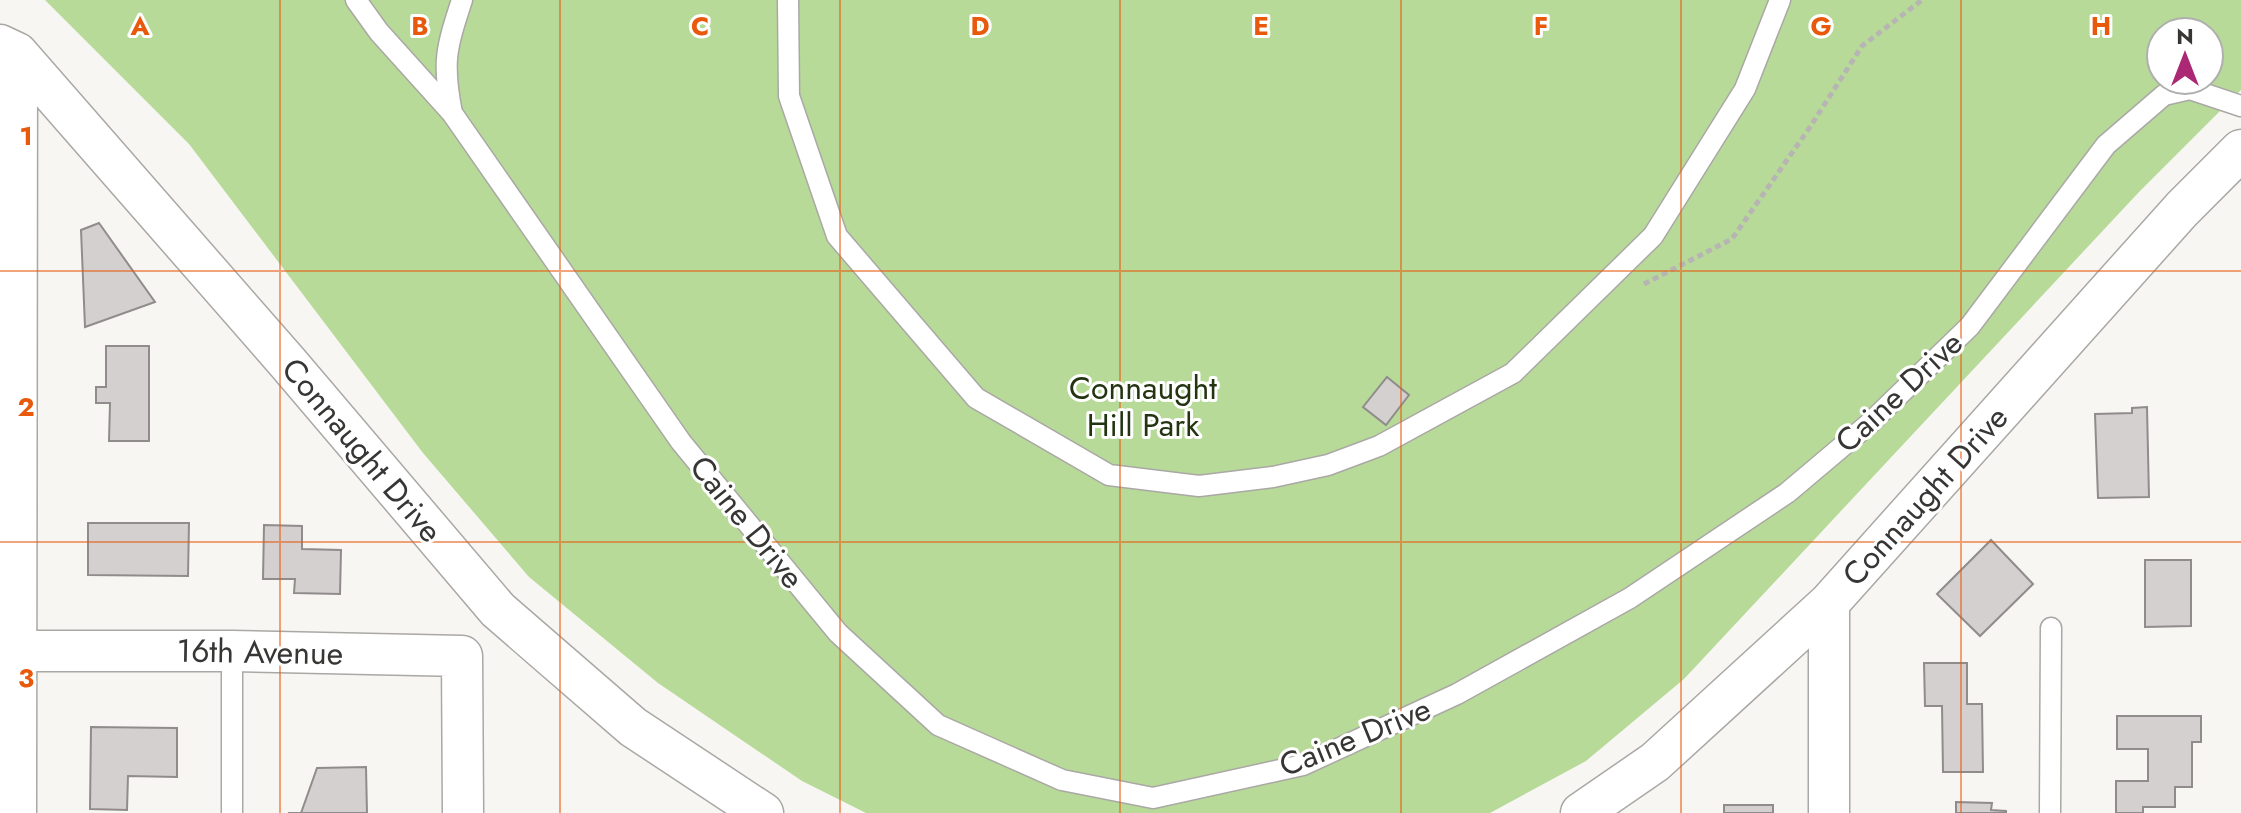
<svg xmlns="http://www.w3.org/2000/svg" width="2241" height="813" viewBox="0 0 2241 813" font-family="Jost,sans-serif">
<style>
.green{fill:#b8da99;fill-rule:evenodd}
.building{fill:#d4d0d0;stroke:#8f8c8b;stroke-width:2}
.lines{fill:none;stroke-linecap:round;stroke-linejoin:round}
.service-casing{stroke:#aaa8a5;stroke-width:23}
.minor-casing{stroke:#aaa8a5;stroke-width:43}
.path{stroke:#b7b5b3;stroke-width:5;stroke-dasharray:6 4;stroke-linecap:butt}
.service{stroke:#fff;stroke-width:20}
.minor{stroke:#fff;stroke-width:40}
.grid{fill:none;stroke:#e8590c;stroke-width:2;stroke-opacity:0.55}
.labels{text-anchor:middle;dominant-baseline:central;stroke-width:6;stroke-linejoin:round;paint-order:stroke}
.park-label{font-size:32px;fill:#233411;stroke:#fff}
.street-label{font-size:32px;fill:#373635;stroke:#fff}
.grid-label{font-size:26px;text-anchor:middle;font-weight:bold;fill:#e8590c;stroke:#fff;stroke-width:6;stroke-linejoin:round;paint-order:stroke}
</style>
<rect width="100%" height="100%" fill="#f8f6f3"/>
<path class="green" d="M45,0H2241V90L2139,192L1684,679L1586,761L1490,813H866L802,781L658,683L529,577L423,453L189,144ZM2161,32H2209V80H2161Z"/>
<path class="building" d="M99,223L155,302L85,327L81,230Z
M106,346H149V441H109L110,403H96V387H106Z
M1387,377L1409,395L1386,425L1363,407Z
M2147,407L2149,497L2098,498L2095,414L2132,413V408Z
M88,523H189L188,576L88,575Z
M264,525L302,526V549L341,550L340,594L294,593L295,579H263Z
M1991,540L2033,584L1980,636L1937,594Z
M2145,560H2191V626L2145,627Z
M1924,663H1967V704H1982L1983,772H1943L1942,706H1925Z
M2117,716H2201V742H2192V787H2175V807H2143V813H2116V781H2148V749H2117Z
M91,727L177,728V777L128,776L127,810L90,809Z
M366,767L367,813H288H301L317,768Z
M1956,802L1992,803L1991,810L2006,811V813H1956Z
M1724,805H1773V813H1724Z"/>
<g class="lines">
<g class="service-casing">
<path id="service" d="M356,0L379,32L452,113L681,442L838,633L938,725L1062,780L1153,798L1303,765L1457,694L1630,598L1787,493L1870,423L1970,326L2106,145L2164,95L2190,89L2241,106
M788,0L789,96L837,236L976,398L1109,475L1199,486L1273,477L1328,465L1379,446L1513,373L1653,236L1745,89L1780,0
M452,113C442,62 446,49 462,0
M232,651V813
M2050,813L2051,628"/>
</g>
<g class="minor-casing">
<path id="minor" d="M0,45L17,53L288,363L498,610L633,727L763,813
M1829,603V813
M0,651H232L462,656
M462,656L463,813
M16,813L17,53
M1581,813L1655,762L1829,603L2182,209L2241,150"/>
</g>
<path class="path" d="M1644,284L1732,239L1810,127L1862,46L1922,0"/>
<use href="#service" class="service"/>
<use href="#minor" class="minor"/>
</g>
<path class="grid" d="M280,0V813M560,0V813M840,0V813M1120,0V813M1401,0V813M1681,0V813M1961,0V813M0,271H2241M0,542H2241"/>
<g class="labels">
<g class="park-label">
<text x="1143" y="388">Connaught<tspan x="1143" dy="37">Hill Park</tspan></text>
</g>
<g class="street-label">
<text transform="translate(1899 392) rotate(-43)">Caine Drive</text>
<text transform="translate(362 450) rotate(50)">Connaught Drive</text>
<text transform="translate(1925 496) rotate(-48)">Connaught Drive</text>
<text transform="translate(747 522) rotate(51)">Caine Drive</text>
<text transform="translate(260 652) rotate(1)">16th Avenue</text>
<text transform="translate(1355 737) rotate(-22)">Caine Drive</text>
</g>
</g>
<g class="grid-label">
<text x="140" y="35">A</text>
<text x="420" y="35">B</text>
<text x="700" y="35">C</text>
<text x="980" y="35">D</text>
<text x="1261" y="35">E</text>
<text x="1541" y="35">F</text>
<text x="1821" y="35">G</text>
<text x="2101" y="35">H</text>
<text x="26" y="145">1</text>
<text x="26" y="416">2</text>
<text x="26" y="687">3</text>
</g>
<g transform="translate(2185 56)"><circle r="38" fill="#ffffff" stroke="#afafae" stroke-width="2"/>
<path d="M0-6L14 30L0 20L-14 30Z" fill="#ab2974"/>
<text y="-12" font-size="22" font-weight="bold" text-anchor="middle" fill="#373635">N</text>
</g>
</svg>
